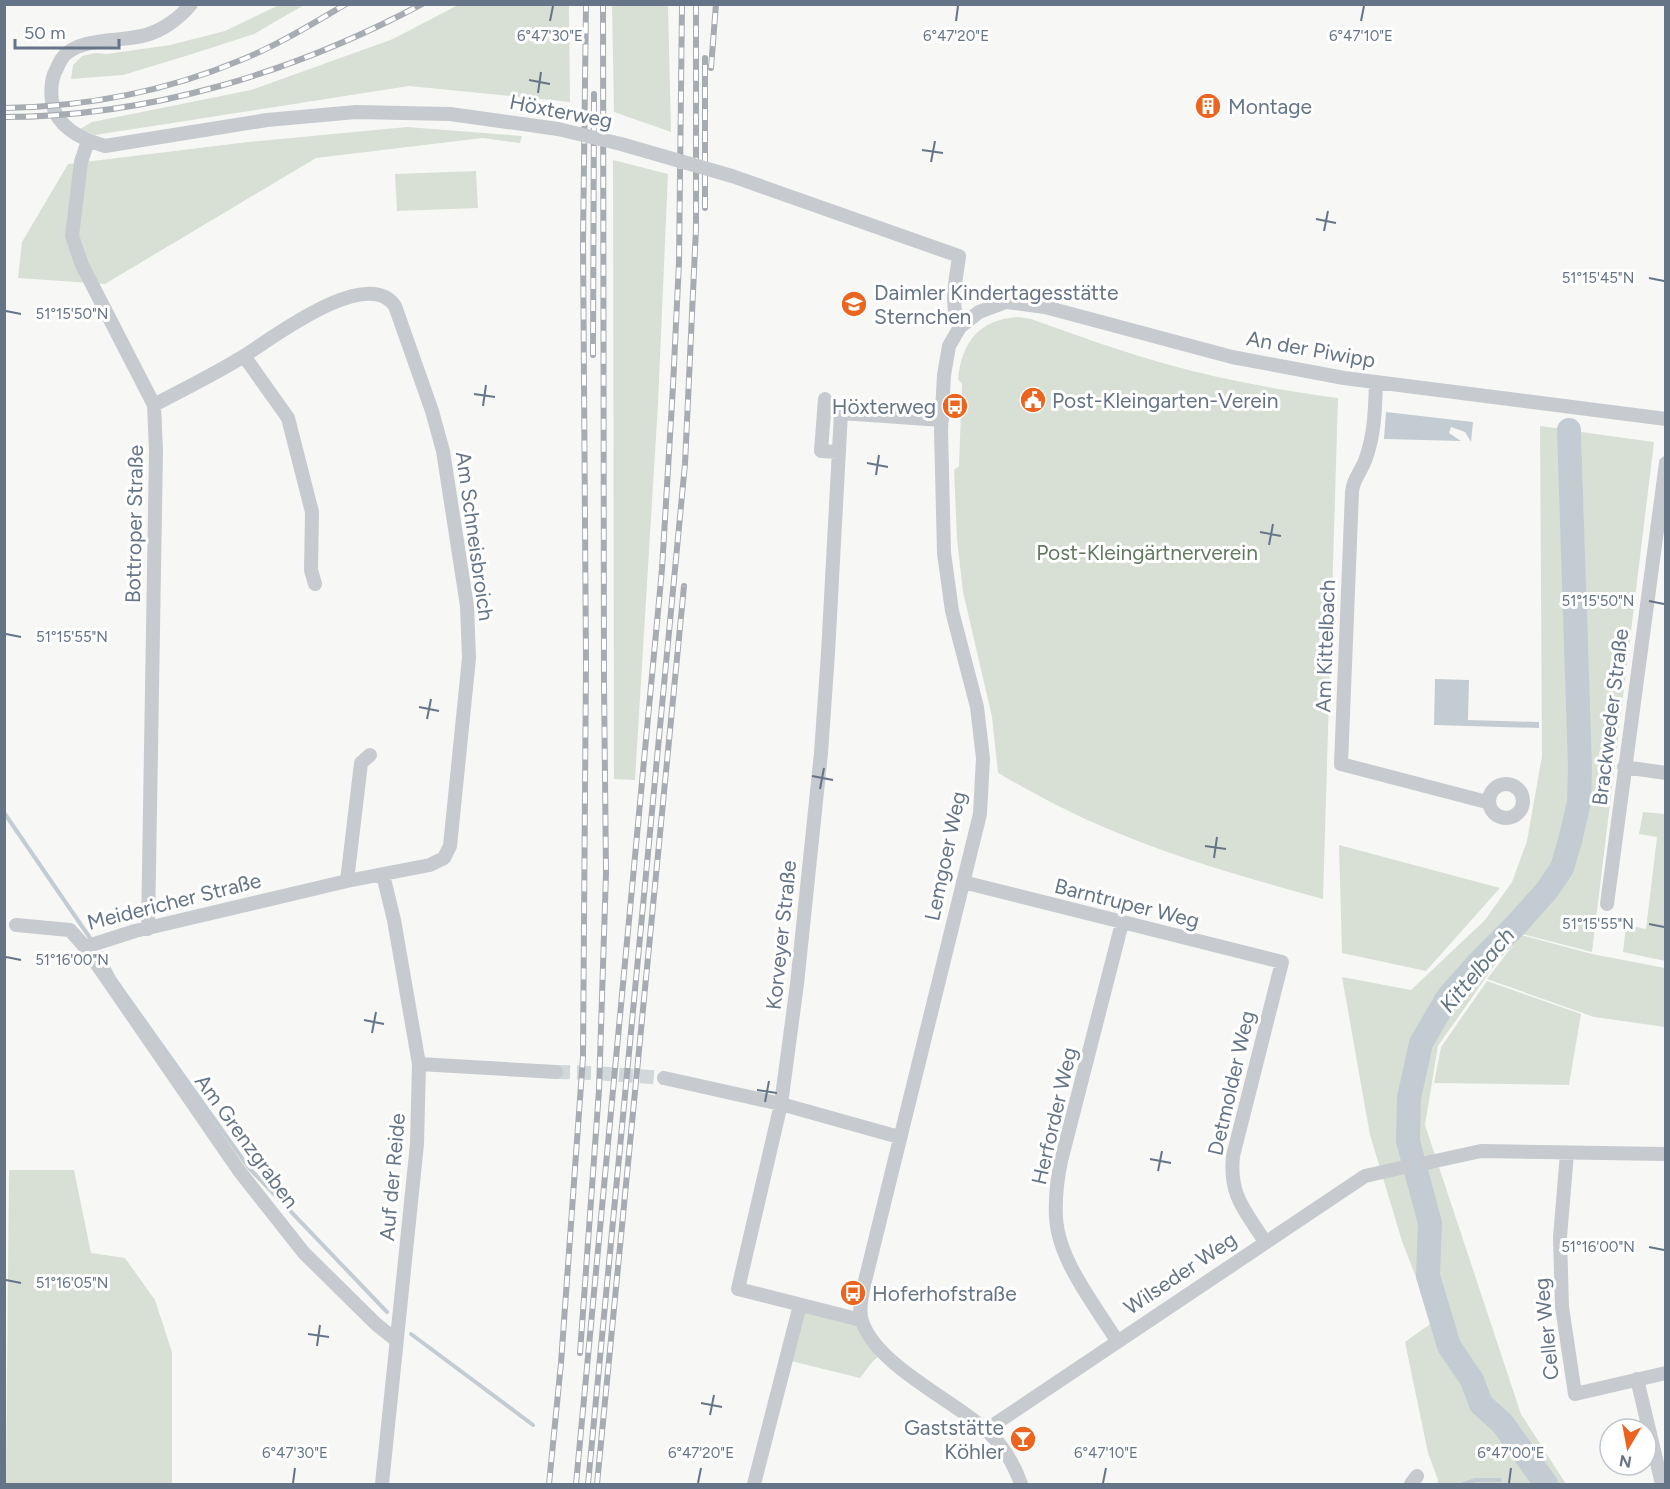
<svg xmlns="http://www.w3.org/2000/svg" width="1670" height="1489" viewBox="0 0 1670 1489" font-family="Figtree,sans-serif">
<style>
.green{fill:#d8e0d5}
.water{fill:#c3ccd2}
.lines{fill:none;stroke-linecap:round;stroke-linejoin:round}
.stream{stroke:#c3ccd2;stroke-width:4}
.river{stroke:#c3ccd2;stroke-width:24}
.minor-tunnel{stroke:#d2d7da;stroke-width:14;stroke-dasharray:14 7;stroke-linecap:butt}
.minor{stroke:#c7cace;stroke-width:14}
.rail-casing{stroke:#a7acb3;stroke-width:6}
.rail{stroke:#fff;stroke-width:4;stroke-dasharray:11;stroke-linecap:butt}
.minor-bridge{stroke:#c7cace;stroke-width:14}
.ticks{fill:none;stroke:#657487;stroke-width:2}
.labels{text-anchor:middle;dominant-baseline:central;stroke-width:6;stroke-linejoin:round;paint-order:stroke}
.poi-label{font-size:21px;fill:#657487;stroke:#fff;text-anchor:start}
.street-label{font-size:21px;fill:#657487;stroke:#fff}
.park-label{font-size:21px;fill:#637960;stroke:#fff}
.water-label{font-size:22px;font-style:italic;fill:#617683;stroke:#fff}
.ticks-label{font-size:15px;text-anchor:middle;fill:#657487;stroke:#fff;stroke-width:6;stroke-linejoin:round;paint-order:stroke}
</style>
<rect width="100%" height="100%" fill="#f7f8f5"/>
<path class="green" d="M279,5H304L254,34L189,55L123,75L71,79L73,65L82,56L95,53L107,54L170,45L225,31Z
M458,5H569L570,102L409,86L95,135L80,129L92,122L251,90L393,39Z
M612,5H668L671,132L614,112Z
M407,127L522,136L520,143L483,138L316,158L105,284L18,278L22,242L68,164L248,142Z
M613,160L668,174L658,404L635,780L614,779Z
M476,171L478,208L397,211L395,174Z
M1019,317L1031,319C1076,335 1120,351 1166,364C1223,380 1280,390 1338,398L1323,899C1242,877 1159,853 1083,818C1054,804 1026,789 998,773L992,717L963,592L957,539L954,470L959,466L962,384L958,379C962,342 979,319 1019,317Z
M1540,426L1579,431L1586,766L1587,630L1581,432L1654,442L1592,952L1522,934L1571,870L1585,816L1588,793L1586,769L1570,870L1494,966L1438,1046L1425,1125L1521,1414L1566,1484H1437L1438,1480L1428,1453L1405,1342L1433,1322L1402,1241L1370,1135L1342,977L1411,990L1485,920L1512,882L1527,841L1542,756Z
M1643,812L1665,814V961L1623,952L1626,925L1646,929L1657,837L1639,834Z
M1339,845L1500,888L1426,971L1342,953Z
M1521,935L1592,954L1665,968V1027L1594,1017L1487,979Z
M1487,981L1581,1014L1569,1085L1434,1083L1441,1047Z
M9,1170H74L91,1253L125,1258L155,1300L172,1352V1484H6Z
M800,1305L861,1320L883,1353L873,1361L860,1378L787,1360Z"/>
<path class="water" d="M1386,412L1473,422L1471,442L1465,432L1451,427L1449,433L1461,441L1384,439Z
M1435,679L1469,680L1468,720L1539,722V728L1434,725Z"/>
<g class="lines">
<path class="stream" d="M5,814L90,938
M101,953L114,978L249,1168L387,1312
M411,1334L533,1425
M1531,1480L1543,1479
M1463,1484L1476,1480H1500"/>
<path class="river" d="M1546,1484L1503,1424L1481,1404L1472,1380L1449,1346L1428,1276L1430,1223L1408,1141L1409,1098L1421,1043L1448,997L1478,963L1515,926L1548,889L1562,868L1570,841L1579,802L1580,768L1569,430"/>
<path class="minor-tunnel" d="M556,1072L594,1073L664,1078"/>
<path class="minor" d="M191,4C180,18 163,30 146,35C123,42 79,37 63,57C60,61 58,66 56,70C51,79 50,95 53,106C59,129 84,140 105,146L267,120L356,112L450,114L558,129
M88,141L81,162L72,236L82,265L154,405L156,451L148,929
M732,176L959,256C956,282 949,302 960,327
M244,356L288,418L312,512L311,570L315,584
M1376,382C1375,409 1375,432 1366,458C1362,471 1353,478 1352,492L1341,764L1483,801H1489
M825,399L821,451L838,452
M1624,767L1666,773
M1489 801a17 17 0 1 1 34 0a17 17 0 1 1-34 0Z
M347,881L361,763L370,755
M963,882L1282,962L1233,1156C1229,1196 1245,1210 1265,1242
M1607,904L1666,463
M16,925L70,930L85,947L135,931L347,881L430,865L444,858L450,846L469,658L467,606L443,451L432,411L395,306C367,265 271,339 244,356C215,374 184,389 154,405
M85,947L240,1172L304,1253L376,1324L396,1340
M419,1064L556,1072
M664,1078L781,1104L899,1137
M1567,1153L1560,1237L1562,1307L1575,1394L1666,1373
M1426,1163L1481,1151L1666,1154
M861,1320L738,1289L781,1104L797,984L821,753L828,653L841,413L942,420
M1117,1341C1095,1305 1058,1260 1056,1217C1055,1198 1057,1180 1061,1161L1122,923
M1637,1379L1662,1484
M986,1430L1365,1176L1405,1167
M382,1484L417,1144L419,1064L394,920L383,875
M754,1484L800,1305
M1021,1484C1014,1464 1003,1445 986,1430C953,1400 876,1365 862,1321C858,1310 862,1296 864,1285L980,814L983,758L977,707L952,611L944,553L941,430L944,375L949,346L960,327L979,312L1006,302L1045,307L1232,357L1344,378L1666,419
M1411,1484L1417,1476"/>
<g class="rail-casing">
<path id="rail" d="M711,68L716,4
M4,108C85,107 167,91 241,60C278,45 312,24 346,4
M4,117C149,117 295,72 422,4
M705,208V58
M593,355L594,94
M580,1353L599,1090L606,873L604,684L603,4
M549,1484L561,1363L583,1057L586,662L583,241L586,4
M576,1484L662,569L673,386L679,262L682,4
M588,1484L685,464L696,228V4
M597,1484L684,586"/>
</g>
<use href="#rail" class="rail"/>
<path class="minor-bridge" d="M558,129L621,144L732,176"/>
</g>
<path class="ticks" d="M550,21L553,6M956,21L958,6M1361,21L1364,6M529,80L550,84M538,93L541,72M922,150L943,153M931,162L935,141M1316,219L1336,223M1324,231L1328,211M1649,278L1664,281M6,311L21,314M474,394L495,397M483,406L486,385M867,463L888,467M876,475L879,455M1260,532L1281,536M1269,545L1273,524M1649,601L1664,604M6,634L21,637M419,707L439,711M427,719L431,699M812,776L833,780M820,789L824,768M1205,846L1226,849M1214,858L1217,837M1649,924L1664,927M6,957L21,960M364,1020L384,1024M372,1033L376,1012M757,1090L777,1093M765,1102L769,1081M1150,1159L1171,1163M1158,1171L1162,1151M1649,1247L1664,1250M6,1280L21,1283M308,1334L329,1337M317,1346L320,1325M701,1403L722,1407M710,1415L714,1395M293,1483L295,1468M698,1483L701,1468M1103,1483L1106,1468M1509,1483L1511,1468"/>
<defs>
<g id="building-disc" transform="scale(1.35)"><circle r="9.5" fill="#ec6520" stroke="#fff"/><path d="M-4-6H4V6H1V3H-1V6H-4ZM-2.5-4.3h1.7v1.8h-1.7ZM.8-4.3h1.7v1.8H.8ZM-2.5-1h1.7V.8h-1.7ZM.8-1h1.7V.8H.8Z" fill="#fff"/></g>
<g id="school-disc" transform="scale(1.35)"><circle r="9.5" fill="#ec6520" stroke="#fff"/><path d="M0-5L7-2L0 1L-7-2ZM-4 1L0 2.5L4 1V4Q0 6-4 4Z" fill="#fff"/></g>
<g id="civic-disc" transform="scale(1.35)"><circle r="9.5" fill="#ec6520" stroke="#fff"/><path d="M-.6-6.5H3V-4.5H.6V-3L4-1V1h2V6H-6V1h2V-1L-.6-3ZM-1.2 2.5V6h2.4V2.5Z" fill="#fff"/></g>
<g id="bus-disc" transform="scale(1.35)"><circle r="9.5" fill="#ec6520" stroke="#fff"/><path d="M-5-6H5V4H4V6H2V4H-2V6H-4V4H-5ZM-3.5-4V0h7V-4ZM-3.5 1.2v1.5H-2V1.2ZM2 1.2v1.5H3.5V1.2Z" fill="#fff"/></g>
<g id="bar-disc" transform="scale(1.35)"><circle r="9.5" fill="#ec6520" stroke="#fff"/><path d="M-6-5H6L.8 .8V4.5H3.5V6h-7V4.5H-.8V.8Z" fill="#fff"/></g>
</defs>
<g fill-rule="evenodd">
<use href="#building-disc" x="1208" y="106"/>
<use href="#school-disc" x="854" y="304"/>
<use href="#civic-disc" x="1033" y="400"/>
<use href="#bus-disc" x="955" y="406"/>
<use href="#bus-disc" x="853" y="1293"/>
<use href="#bar-disc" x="1023" y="1439"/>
</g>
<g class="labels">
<g class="poi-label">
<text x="1228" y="106">Montage</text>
<text x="874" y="292">Daimler Kindertagesstätte<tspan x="874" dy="24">Sternchen</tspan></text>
<text x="1052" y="400">Post-Kleingarten-Verein</text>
<text x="936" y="406" text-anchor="end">Höxterweg</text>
<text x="872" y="1293">Hoferhofstraße</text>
<text x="1004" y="1427" text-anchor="end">Gaststätte<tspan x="1004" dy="24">Köhler</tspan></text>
</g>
<g class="street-label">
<text transform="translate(561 111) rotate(11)">Höxterweg</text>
<text transform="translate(1311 349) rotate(10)">An der Piwipp</text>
<text transform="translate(134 524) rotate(-89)">Bottroper Straße</text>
<text transform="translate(475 536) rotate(82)">Am Schneisbroich</text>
<text transform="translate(1325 646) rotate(-88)">Am Kittelbach</text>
<text transform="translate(1610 717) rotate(-83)">Brackweder Straße</text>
<text transform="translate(945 856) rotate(-78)">Lemgoer Weg</text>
<text transform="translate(174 901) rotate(-14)">Meidericher Straße</text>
<text transform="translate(1127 903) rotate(14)">Barntruper Weg</text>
<text transform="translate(781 935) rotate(-84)">Korveyer Straße</text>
<text transform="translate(1231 1083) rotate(-77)">Detmolder Weg</text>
<text transform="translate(1054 1116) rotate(-77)">Herforder Weg</text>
<text transform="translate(247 1141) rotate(54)">Am Grenzgraben</text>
<text transform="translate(392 1177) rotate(-85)">Auf der Reide</text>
<text transform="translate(1180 1273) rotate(-34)">Wilseder Weg</text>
<text transform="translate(1546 1329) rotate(-96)">Celler Weg</text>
</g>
<g class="park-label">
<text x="1147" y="552">Post-Kleingärtnerverein</text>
</g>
<g class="water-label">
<text transform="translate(1477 970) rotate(-50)">Kittelbach</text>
</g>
</g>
<g class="ticks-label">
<text x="550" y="41">6°47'30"E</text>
<text x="956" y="41">6°47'20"E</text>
<text x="1361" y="41">6°47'10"E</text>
<text x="1598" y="283">51°15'45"N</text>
<text x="72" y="319">51°15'50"N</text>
<text x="1598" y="606">51°15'50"N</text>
<text x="72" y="642">51°15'55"N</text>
<text x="1598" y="929">51°15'55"N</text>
<text x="72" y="965">51°16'00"N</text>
<text x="1598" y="1252">51°16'00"N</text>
<text x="72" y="1288">51°16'05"N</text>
<text x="295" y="1458">6°47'30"E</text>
<text x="701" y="1458">6°47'20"E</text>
<text x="1106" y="1458">6°47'10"E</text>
<text x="1511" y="1458">6°47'00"E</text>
</g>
<rect width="1670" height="1489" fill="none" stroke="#657487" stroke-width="12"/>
<g transform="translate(1628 1447) rotate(190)"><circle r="28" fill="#ffffff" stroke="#c1c7cf" stroke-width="1.5"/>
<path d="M0-4.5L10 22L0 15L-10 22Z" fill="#ec6520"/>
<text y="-9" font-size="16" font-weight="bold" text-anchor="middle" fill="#657487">N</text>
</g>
<path d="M15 39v9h104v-9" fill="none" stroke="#657487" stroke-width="3"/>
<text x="24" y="39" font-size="18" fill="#657487" stroke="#ffffff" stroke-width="4.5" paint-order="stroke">50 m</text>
</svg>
